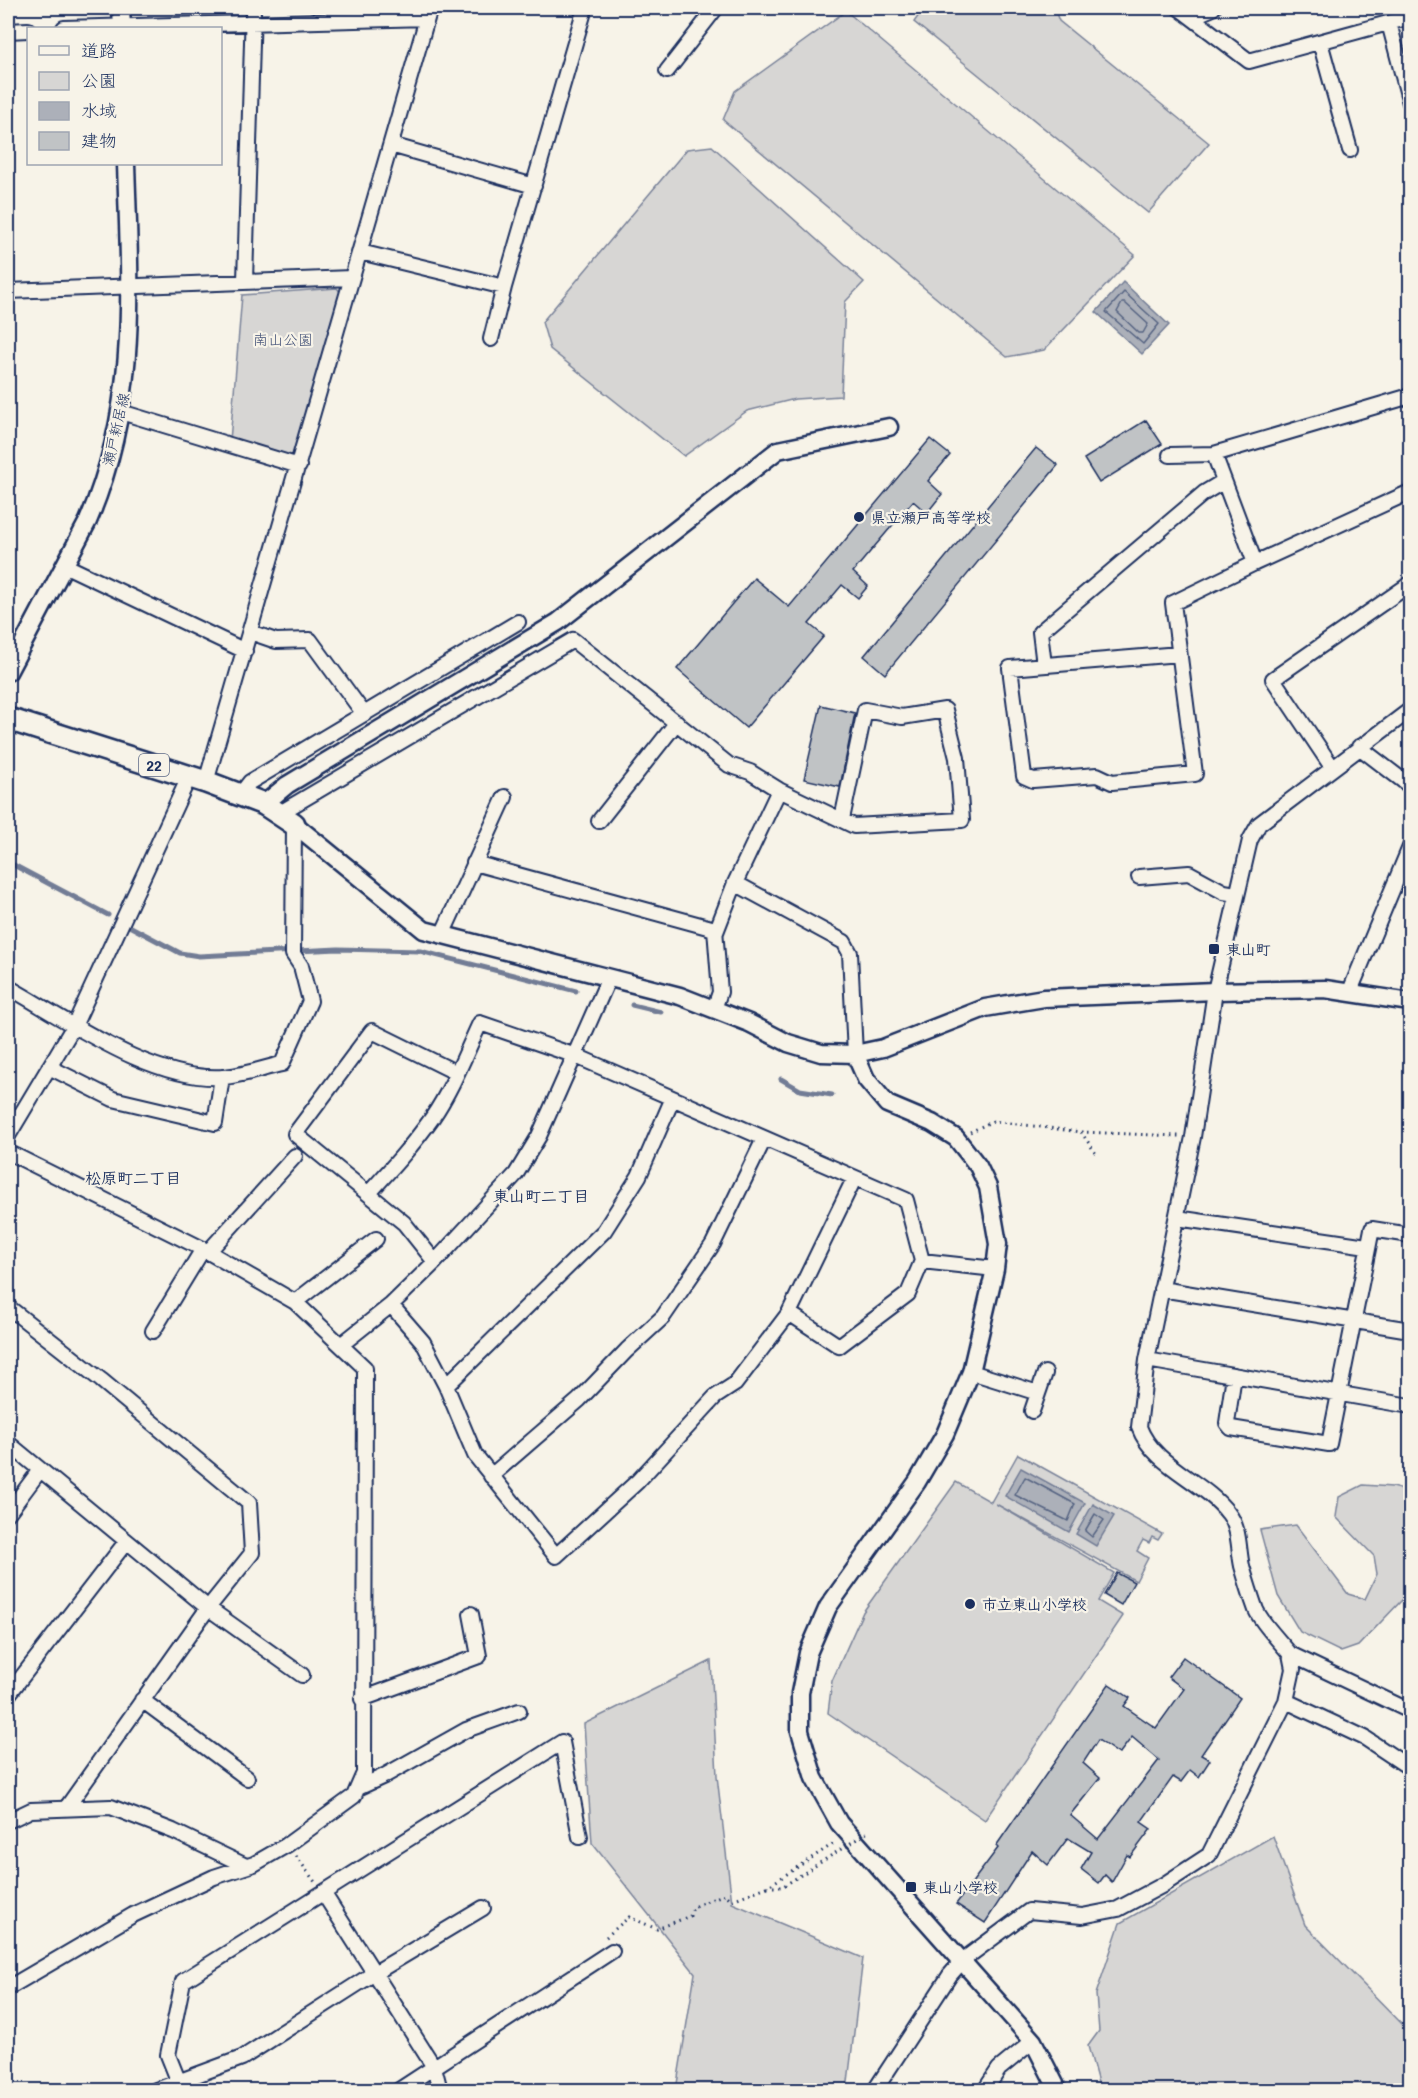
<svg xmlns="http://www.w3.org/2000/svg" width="1418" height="2098" viewBox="0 0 1418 2098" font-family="Mali,'Klee One',sans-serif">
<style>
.green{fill:#d7d6d4;stroke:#798299;stroke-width:1.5}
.water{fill:#acb0b9;stroke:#727c95;stroke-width:1.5}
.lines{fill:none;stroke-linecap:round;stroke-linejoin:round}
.shore{stroke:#556382;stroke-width:1.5}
.stream{stroke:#727c95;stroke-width:5}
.building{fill:#c0c3c5;stroke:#1b2f5e;stroke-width:1.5;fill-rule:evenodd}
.minor-casing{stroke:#1b2f5e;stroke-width:18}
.tertiary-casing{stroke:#1b2f5e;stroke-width:21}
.primary-casing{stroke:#1b2f5e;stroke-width:26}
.path{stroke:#1b2f5e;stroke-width:3;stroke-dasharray:1.5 4.5;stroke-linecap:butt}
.minor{stroke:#f7f3e8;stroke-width:14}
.tertiary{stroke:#f7f3e8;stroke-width:16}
.primary{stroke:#f7f3e8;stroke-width:21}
.path-bridge{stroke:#1b2f5e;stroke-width:3;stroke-dasharray:1.5 4.5;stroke-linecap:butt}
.poi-dot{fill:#1b2f5e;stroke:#f7f3e8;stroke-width:2}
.labels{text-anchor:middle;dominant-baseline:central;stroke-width:4.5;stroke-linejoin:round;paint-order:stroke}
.shield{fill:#f7f3e8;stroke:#5d6a87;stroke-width:1.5}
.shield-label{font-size:14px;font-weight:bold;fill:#1b2f5e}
.park-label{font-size:15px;fill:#415076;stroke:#f7f3e8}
.street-label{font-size:15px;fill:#1b2f5e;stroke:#f7f3e8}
.poi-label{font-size:15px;font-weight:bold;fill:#1b2f5e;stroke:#f7f3e8;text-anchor:start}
.neighbourhood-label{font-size:16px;font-weight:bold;fill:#1b2f5e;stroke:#f7f3e8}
</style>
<rect width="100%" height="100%" fill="#f7f3e8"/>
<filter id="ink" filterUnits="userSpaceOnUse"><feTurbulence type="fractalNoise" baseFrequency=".0167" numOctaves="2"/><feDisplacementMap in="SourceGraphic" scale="12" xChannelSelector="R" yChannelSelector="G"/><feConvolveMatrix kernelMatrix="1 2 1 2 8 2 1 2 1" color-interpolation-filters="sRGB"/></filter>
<g filter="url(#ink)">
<path class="green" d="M924,8H1054L1059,21L1209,143L1148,213L914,22Z
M846,11L1135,255L1044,350L1007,357L723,120L735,91Z
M712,146L864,282L845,302L841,396L795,399L747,411L684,456L550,349L542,322L687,149Z
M337,288L341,293L297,455L287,458L230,441L242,295Z
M1018,1454L1162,1534L1158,1540L1152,1537L1149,1543L1143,1540L1137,1551L1148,1558L1136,1581L996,1504L1114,1573L1098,1601L1123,1616L985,1820L828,1713L832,1681L863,1612L956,1482L991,1502Z
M1363,1485L1392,1487L1410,1492V1600H1402L1358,1646L1341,1652L1300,1632L1278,1596L1260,1530L1296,1525L1348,1594L1365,1599L1377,1574L1374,1556L1336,1517L1339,1497Z
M711,1661L717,1776L732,1903L863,1958L847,2090H676L695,1973L592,1843L584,1724Z
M1273,1836L1305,1925L1410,2032V2090H1100L1088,2046L1099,2031L1096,1994L1120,1923Z"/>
<path class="water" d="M1123,282L1169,325L1142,354L1096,312Z
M1021,1468L1085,1503L1069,1532L1005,1496Z
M1093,1504L1114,1516L1096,1546L1076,1534Z"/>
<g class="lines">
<path class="shore" d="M1124,292L1159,324L1143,344L1106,312Z
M1122,303H1125L1148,324L1143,333H1139L1117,312Z
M1025,1477L1075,1504L1068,1521L1015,1495Z
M1095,1514L1104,1520L1092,1537L1085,1531Z"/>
<path class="stream" d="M8,862L108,915
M131,927L180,953L199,956L338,949L420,951L576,991
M632,1005L661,1012
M781,1079L800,1090L832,1095"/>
</g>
<path class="building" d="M1146,420L1162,444L1099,483L1084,459Z
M930,439L950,455L928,481L942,494L927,513L913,501L853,572L868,586L858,598L842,585L809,624L824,636L746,728L677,669L754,578L789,607Z
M1036,448L1058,465L885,674L864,656Z
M821,705L855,713L840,787L804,779Z
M1117,1573L1134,1582L1121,1605L1104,1595Z
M1183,1657L1240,1698L1201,1755L1210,1760L1199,1777L1190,1770L1181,1782L1173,1777L1141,1822L1151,1829L1130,1857L1127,1855L1112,1882L1105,1875L1099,1883L1081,1869L1091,1852L1068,1838L1048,1865L1032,1851L985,1923L956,1904L998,1848L996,1846L1109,1684L1130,1698L1124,1706L1156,1728L1184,1689L1168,1677ZM1132,1737L1159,1760L1098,1839L1070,1815L1100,1778L1083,1763L1098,1740L1119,1754Z"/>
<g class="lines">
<g class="minor-casing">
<path id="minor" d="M1179,8L1249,61L1410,17
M1192,17L1213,8
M1389,23L1410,103
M64,28L427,18
M8,31L28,30
M1320,42L1350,150
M667,71L716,8
M391,145L534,186
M360,252L504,287L585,8
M245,281L253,8
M8,291L351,278
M491,339L504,287
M121,412L299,466
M1214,454L1255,563L1410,492
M1170,455L1214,454L1410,396
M64,565L245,651
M250,632L276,641L310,640L364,714
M1179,654L1010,668L1024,776L1033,780L1097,775L1112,782L1195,774L1173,603L1255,563
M1044,665L1040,632L1204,493L1224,481
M1359,747L1410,786
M1332,767L1273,679L1410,584
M206,782L430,8
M240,795L250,782L518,622
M280,813L573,640L729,765L750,772L779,790L854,826L962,820L957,758L945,710L902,717L865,710L842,819
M599,821L677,722
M474,863L715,929
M1139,877L1189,873L1224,892L1236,894
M735,883L844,942L850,953L855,1054
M442,935L505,797
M8,987C67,1020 153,1082 223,1077C242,1076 263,1068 282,1064L310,1001L301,966L293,954L294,824
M1350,991L1410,847
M714,1009L720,992L715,929L716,932L735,883L779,790
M49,1067L113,1099L215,1123L222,1077
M8,1136L75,1024L189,777
M8,1152L203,1249L295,1302L365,1368L364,1773L354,1796L287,1845L254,1864L214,1877L133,1915L8,1988
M369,1193C391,1169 413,1145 432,1118C452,1089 465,1055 480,1023L576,1056L906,1200L922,1261L908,1294L839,1346L789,1313
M1177,1218L1367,1246
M208,1252L295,1156
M922,1261L995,1269
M435,1262L404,1223L295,1134L372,1031L457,1073
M1161,1289L1410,1330
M295,1302L376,1239
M391,1305L423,1342L446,1386L475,1455L556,1556L638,1481L715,1397L735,1384L789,1313L854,1179
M8,1307L101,1380L249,1503L252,1553L208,1608L67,1807
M153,1331L203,1249
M342,1344L391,1305L435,1262L516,1174L539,1136L608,980
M1147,1360L1410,1406
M971,1372L1038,1393
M1234,1375L1227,1423L1231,1428L1329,1444L1372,1229L1410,1235
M446,1386L604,1231L639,1176L672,1100
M1032,1411L1045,1373
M8,1443L208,1608L302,1675
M491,1476L579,1400L627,1350L663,1317L713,1244L764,1139
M8,1513L40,1470
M1290,1654L1410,1711
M8,1695L126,1542
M362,1699L479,1656L471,1614
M142,1700L247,1778
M1286,1701L1365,1738L1410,1768
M358,1788L384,1776L466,1730L519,1711
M8,1821L31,1810L111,1807L173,1831L244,1865
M324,1894L434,2067L440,2090
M156,2090L242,2058L373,1974L483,1908
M182,2090L168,2055L183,1981L562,1742L580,1837
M399,2090L612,1951
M875,2090L950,1975L963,1960L1029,1911L1082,1916L1118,1909L1163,1885L1209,1855L1286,1701L1293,1669L1290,1654C1280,1641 1263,1625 1256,1610C1251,1596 1246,1580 1242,1566C1238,1548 1240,1528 1228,1513C1203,1480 1154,1467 1139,1427L1147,1360L1193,1137L1215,991L1250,840L1259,824L1410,710
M985,2090L999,2069L1033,2041"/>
</g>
<g class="tertiary-casing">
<path id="tertiary" d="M121,8L122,28
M8,672L88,521C139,402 130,289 126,164
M264,804L287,785L558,622L778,450L889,427
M294,824L424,930L680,996L749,1023L788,1043L821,1053L855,1054L883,1048L985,1008L1044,998L1215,991L1325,989L1410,1002
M855,1054L866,1079L887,1104L932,1123L956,1138L978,1166L988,1187L998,1244L995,1269L971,1372L945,1434L917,1482L828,1607L808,1653L800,1693V1731L814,1778L839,1823L1033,2041L1058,2090"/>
</g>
<g class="primary-casing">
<path id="primary" d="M8,719L206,782L264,804L294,824"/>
</g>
<path class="path" d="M970,1132L993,1121L1081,1132L1097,1155
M1081,1132L1179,1136
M296,1856L315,1882
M606,1937L629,1917L657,1929L690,1916L693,1907L725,1894L732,1900L767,1887L836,1842"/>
<use href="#minor" class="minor"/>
<use href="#tertiary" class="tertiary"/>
<use href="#primary" class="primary"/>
<path class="path-bridge" d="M767,1887H782L868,1832"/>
</g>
</g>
<g class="poi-dot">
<circle cx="859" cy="517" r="6"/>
<rect x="1208" y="943" width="12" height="12" rx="3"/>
<circle cx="970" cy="1604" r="6"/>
<rect x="905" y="1881" width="12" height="12" rx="3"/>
</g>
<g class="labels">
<rect class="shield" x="139" y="754" width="30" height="22" rx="4.5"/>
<g class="shield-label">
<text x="154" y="765">22</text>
</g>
<g class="park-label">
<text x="283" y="339">南山公園</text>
</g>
<g class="street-label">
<text transform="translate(115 429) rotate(-77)">瀬戸新居線</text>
</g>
<g class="poi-label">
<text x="871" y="517">県立瀬戸高等学校</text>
<text x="1226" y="949">東山町</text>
<text x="982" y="1604">市立東山小学校</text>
<text x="923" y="1887">東山小学校</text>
</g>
<g class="neighbourhood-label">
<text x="133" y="1177">松原町二丁目</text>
<text x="541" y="1195">東山町二丁目</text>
</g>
</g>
<rect width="1418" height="2098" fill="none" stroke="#f7f3e8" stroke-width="30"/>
<rect x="15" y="15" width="1388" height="2068" fill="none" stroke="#1b2f5e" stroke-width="2" filter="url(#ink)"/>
<rect x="27" y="27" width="195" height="138" fill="#f7f3e8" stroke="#9fa5b1" stroke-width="1.5"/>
<rect x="39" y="46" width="30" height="9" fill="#f7f3e8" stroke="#9fa5b1" stroke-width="1.5"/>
<text x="81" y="57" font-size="18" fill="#1b2f5e">道路</text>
<rect x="39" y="72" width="30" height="18" fill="#d7d6d4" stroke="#9fa5b1" stroke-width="1.5"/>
<text x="81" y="87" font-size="18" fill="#1b2f5e">公園</text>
<rect x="39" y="102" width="30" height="18" fill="#acb0b9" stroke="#9fa5b1" stroke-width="1.5"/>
<text x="81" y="117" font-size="18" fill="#1b2f5e">水域</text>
<rect x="39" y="132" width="30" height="18" fill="#c0c3c5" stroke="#9fa5b1" stroke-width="1.5"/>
<text x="81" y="147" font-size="18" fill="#1b2f5e">建物</text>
</svg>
